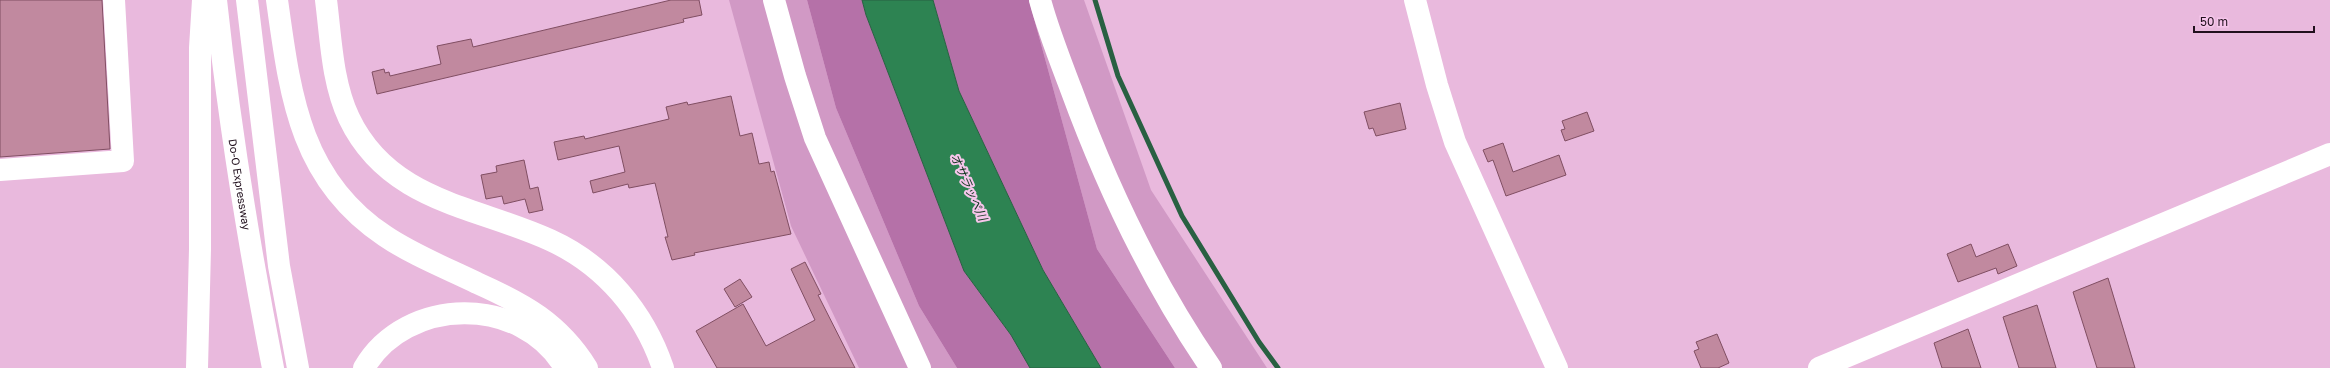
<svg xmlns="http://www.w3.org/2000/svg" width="2330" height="368" viewBox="0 0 2330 368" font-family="'Golos Text','Noto Sans JP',sans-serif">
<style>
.green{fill:#d199c5}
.forest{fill:#b571a8}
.water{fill:#2d8352;stroke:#296042}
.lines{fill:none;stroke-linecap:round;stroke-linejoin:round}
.stream{stroke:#296042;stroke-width:5}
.building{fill:#c1899f;stroke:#804e62}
.minor{stroke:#fff;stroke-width:22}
.highway{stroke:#fff;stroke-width:22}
.labels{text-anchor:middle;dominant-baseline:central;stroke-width:4;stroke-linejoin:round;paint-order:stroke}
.street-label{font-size:11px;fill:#21101d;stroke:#f6c6eb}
.water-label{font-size:12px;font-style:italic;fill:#163a24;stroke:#f6c6eb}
</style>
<rect width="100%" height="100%" fill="#e9b9dd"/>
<path class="green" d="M729,0H807L836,108L919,306L957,368H859L791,226Z
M1029,0H1084L1151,190L1267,368H1175L1097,249Z"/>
<path class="forest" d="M807,0H862L866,15L964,271L1011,335L1031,368H957L919,306L836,108Z
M933,0H1029L1097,249L1175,368H1101L1043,270L959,91Z"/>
<path class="water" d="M862,0H933L959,91L1043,270L1101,368H1030L1011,335L964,271L866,15Z"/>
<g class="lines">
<path class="stream" d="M1095,0L1118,76L1182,216L1259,342L1278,368"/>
</g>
<path class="building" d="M0,0H102L110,149L0,157Z
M671,0H699L702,15L683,19L684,22L377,94L372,72L384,69L385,73L389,72L390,76L441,64L437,46L471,39L473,47Z
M731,96L740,136L752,133L759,164L769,162L771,172L774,171L791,234L694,253L695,255L672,260L665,237H668L655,183L629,188L628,184L593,193L590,181L625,172L619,146L558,160L554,142L584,136L585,139L669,119L666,107L687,102L688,105Z
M1400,103L1406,129L1376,136L1373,128L1369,129L1364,112Z
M1587,112L1594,131L1565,141L1561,130L1565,129L1562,121Z
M1503,143L1513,172L1559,155L1566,175L1506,196L1493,160L1488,162L1483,150Z
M524,160L530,189L538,187L543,210L529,213L525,199L504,204L502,196L486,199L481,175L497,172L496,166Z
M1971,244L1976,257L2008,244L2017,266L1998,274L1996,268L1958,282L1947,254Z
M805,262L821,294L818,295L855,368H717L696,331L743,304L766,346L815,320L791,269Z
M2108,278L2135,368H2097L2073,292Z
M740,279L752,297L735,307L724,289Z
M2037,305L2056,368H2019L2003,317Z
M1968,329L1981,368H1942L1934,343Z
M1717,334L1729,363L1718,368H1701L1694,351L1699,349L1696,342Z"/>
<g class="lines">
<path class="minor" d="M326,0C331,39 332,82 349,118C389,202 476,206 550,240C605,265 644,312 663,368
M774,0L795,76L815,138L920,368
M1040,0C1048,30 1060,60 1071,89C1107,187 1152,282 1211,368
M1415,0L1437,85L1455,142L1557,368
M0,170L123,161L114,0
M1819,368L2330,154"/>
<g class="highway">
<path id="s1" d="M216,0C229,123 249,246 273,368"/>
<path d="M247,0L279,266L298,368"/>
<path d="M277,0C290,93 299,179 385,236C413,255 446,268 477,283C524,304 559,323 587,368"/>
<path d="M197,368L200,249V48L203,0"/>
<path d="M364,368C406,296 522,294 565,368"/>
</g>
</g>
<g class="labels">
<g class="street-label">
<text stroke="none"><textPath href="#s1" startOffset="186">Do-O Expressway</textPath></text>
</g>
<g class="water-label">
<text transform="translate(969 187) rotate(66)">オサラッペ川</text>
</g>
</g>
<path d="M2194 26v6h120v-6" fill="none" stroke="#21101d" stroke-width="2"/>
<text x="2200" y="26" font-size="12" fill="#21101d" stroke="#f6c6eb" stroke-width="3" paint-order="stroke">50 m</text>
</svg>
